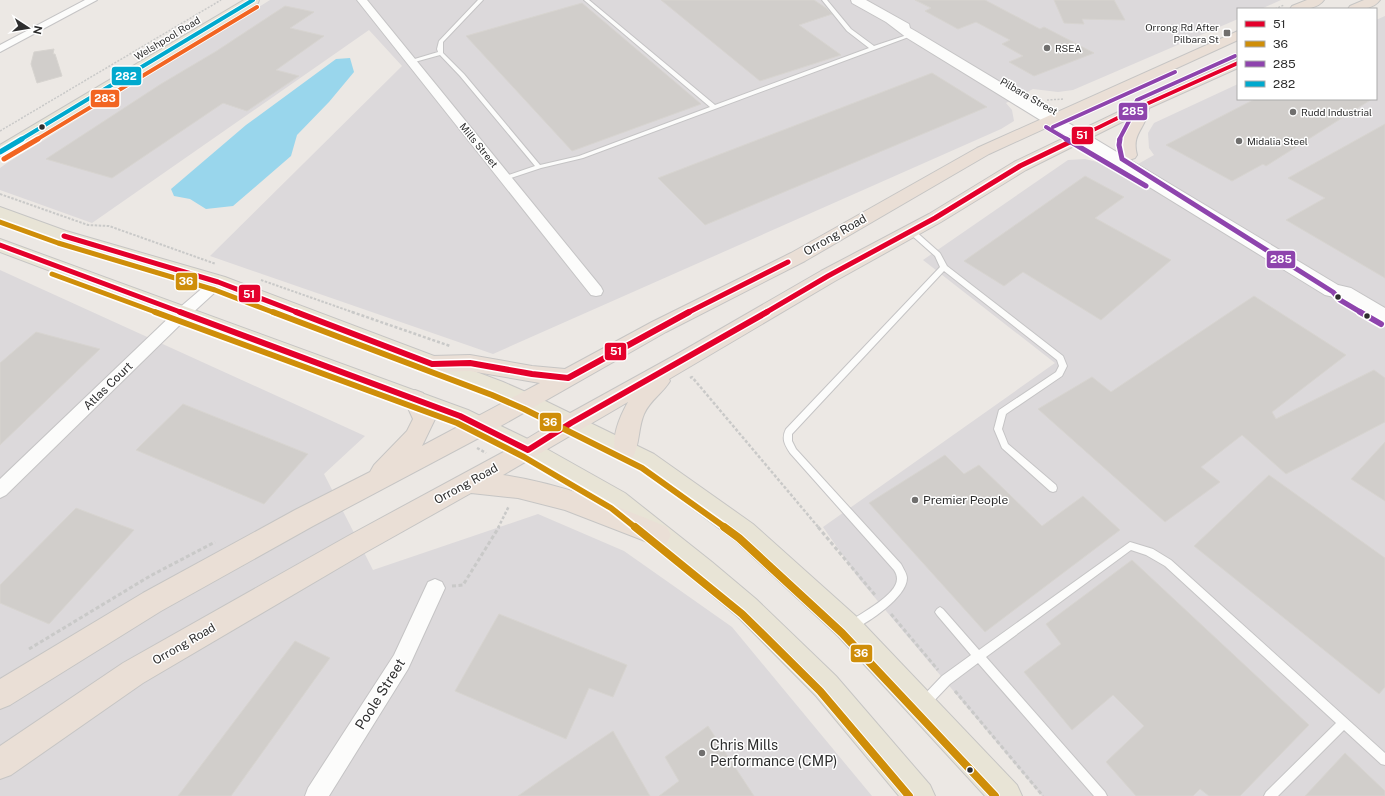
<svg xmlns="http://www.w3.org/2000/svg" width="1385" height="796" viewBox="0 0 1385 796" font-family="'Public Sans',sans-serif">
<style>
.industrial{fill:#dcd9db}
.water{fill:#99d6ec}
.building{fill:#d1cecb;stroke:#d7d4d0}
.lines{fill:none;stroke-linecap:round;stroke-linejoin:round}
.lane-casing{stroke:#c5c4c5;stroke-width:2}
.street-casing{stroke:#c5c4c5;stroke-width:2}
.secondary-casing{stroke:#c5c4c5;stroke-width:2}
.primary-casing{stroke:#c6c5c4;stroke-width:2}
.highway-casing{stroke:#c6c5c4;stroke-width:2}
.path-far3{stroke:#c9c9c8;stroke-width:1.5;stroke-dasharray:2 1.5;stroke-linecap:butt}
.path-far2{stroke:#c9c9c8;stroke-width:2;stroke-dasharray:2.5 1.5;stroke-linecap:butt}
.path-far1{stroke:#c9c9c8;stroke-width:2.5;stroke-dasharray:3 2;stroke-linecap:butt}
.path{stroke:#c9c9c8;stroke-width:3;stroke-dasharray:4 2.5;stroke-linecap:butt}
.lane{fill:#fcfcfb;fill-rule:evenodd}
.street{fill:#fcfcfb;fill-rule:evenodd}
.secondary{fill:#fcfcfb;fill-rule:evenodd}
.primary{fill:#e8e4d6;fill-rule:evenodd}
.highway{fill:#eadfd6;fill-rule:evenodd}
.bus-1-far2-casing{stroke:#fff;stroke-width:6}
.bus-1-far1-casing{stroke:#fff;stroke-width:8}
.bus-1-casing{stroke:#fff;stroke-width:9}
.bus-2-far2-casing{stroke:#fff;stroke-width:8}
.bus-2-far1-casing{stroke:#fff;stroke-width:9}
.bus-2-casing{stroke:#fff;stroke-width:10}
.bus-3-far2-casing{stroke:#fff;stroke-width:6}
.bus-3-far1-casing{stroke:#fff;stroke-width:8}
.bus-3-casing{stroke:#fff;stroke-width:9}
.bus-4-far1-casing{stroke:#fff;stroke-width:6}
.bus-4-casing{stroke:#fff;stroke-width:8}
.bus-5-far1-casing{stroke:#fff;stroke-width:6}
.bus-5-casing{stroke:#fff;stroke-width:8}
.bus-1-far2{stroke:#e4002b;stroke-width:4}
.bus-1-far1{stroke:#e4002b;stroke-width:5}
.bus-1{stroke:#e4002b;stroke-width:6}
.bus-2-far2{stroke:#cf8e09;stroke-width:5}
.bus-2-far1{stroke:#cf8e09;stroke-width:6}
.bus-2{stroke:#cf8e09;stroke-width:8}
.bus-3-far2{stroke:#8e44ad;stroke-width:4}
.bus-3-far1{stroke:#8e44ad;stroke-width:5}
.bus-3{stroke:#8e44ad;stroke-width:6}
.bus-4-far1{stroke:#00a9ce;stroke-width:4}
.bus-4{stroke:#00a9ce;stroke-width:5}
.bus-5-far1{stroke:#f26522;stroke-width:4}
.bus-5{stroke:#f26522;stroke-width:5}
.poi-dot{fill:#706f6e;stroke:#fff;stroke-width:1.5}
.bus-dot{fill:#2e2e2e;stroke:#fff;stroke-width:1.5}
.labels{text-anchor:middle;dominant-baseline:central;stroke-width:3;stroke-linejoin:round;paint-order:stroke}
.far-poi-label{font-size:10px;fill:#2e2e2e;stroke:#fff;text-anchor:start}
.far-street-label{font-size:10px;fill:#2e2e2e;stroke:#fff}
.street-label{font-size:12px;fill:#2e2e2e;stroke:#fff}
.poi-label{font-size:12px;fill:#2e2e2e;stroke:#fff;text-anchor:start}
.near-street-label{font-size:14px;fill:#2e2e2e;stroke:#fff}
.near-poi-label{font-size:14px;fill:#2e2e2e;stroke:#fff;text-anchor:start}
.line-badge{stroke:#fff;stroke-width:1.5}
.badge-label{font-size:11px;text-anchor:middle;font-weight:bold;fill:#fff}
</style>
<rect width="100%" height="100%" fill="#ece8e4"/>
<path class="industrial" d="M270,0H1281L1261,9H1238V19L1073,90L1058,92L1033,89L1006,103L1012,110L1014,121L1001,129L493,354L210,256L402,66L369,30L92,223L0,190V168L7,163Z
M1385,16V796H1042L860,580L823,527L1055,363L923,260L1068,160L1085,159L1101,163L1122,173L1154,155L1149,148L1148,133L1154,123L1238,84V99H1376V20Z
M0,270L365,436L324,474L373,570L538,514L624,551L732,627L872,796H0Z"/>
<path class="water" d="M350,58L354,72L329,102L297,135L291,156L233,206L206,209L190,199L174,196L171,189L246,125L336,59Z"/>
<path class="building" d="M661,0H814L826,8L832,14L799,25L841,55L760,81Z
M915,0H985L1040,29L1044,27L1094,53L1034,76L1009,62L1023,56L1002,44L1010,40L976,22L958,29L925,11L931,8Z
M1054,0H1114L1125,20L1082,19L1084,24L1064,23Z
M582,3L701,104L572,151L466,36Z
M285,6L314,12L290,28L324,36L276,70L299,76L247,111L223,103L112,178L46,159L161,84L215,52Z
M54,49L53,54H55L62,76L37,83L31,64L34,52Z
M932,73L987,107L705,225L658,178Z
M1255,99H1372L1266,166L1263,164L1232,181L1166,145Z
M1385,124V278L1286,220L1325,198L1288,178Z
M1085,176L1124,197L1095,218L1171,260L1101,320L1023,272L1004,286L964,261Z
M1254,296L1346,355L1272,412L1276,419L1374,370L1385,378V422L1286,474L1242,435L1201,467L1220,482L1165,522L1038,409L1092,377L1111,392Z
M36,332L100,349L0,445V363Z
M183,404L308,454L264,504L136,450Z
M1385,442V501L1351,479Z
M945,455L964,474L979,465L1042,526L1083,496L1120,530L985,632L869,503Z
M1269,475L1385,558V687L1379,694L1194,546Z
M76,508L134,530L49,624L0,603V585Z
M1132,560L1309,725L1240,796H1209L1200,789L1193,796H1136L1106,762L1144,726L1113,695L1072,730L1024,672L1061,644L1046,624Z
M499,614L627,665L613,697L589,688L566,739L455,691Z
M295,641L330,658L231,796H178Z
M708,726L754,796H659L679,781L665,757Z
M613,731L650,796H518L558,768Z
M1345,753L1385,791V796H1305Z"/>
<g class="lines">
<g class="lane-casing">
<path id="lane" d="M478,0H483L443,42V53L464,74L540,165L579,156L710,107L584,0H589L715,105L869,48L847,31L822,0H827L851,29L874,46L910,34L914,35L583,158L541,168L505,180L502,178L503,177L535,166L460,76L440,55L411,63L408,61L438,52L437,49L439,41Z
M909,229H913L940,253L947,266L1063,356L1067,366L1062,376L1006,414L1002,429L1008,444L1056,485L1057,488L1056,491L1053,492L1050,491L1002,448L994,429L999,410L1056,372L1059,366L1057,360L944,271L792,434V441L796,449L901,564C903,568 907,574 907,578C907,597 868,623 852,630L849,628L847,625L849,622C861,613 897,595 897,579C897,576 896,573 894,570L790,453C785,445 781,439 786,429L940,267L935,256L909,233Z
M1130,542L1153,549L1171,560L1385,753V765L1381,764L1344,730L1278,796H1264L1266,792L1336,723L1165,566L1146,555L1131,550L986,657L1105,792L1107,796H1094L978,663L950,684L929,706L925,707L921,706L920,702L921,698L942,676L971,655L937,615L935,612L937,609L940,607L943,609L979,650Z"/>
</g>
<g class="street-casing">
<path id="street" d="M85,0H97L0,52V45Z
M357,0H367L601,287L603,291L601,295L596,296L591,295Z
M218,277L223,279L225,282L223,285L188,317L6,495L0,498V479L178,309L213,279Z
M435,579L442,582L445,588L408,669L329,796H305L308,788L394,655L428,582Z"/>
</g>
<g class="secondary-casing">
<path id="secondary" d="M851,0H866L909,24L910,28L917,32L1338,285L1351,288L1385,308V324L1378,322L1338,298L1325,295L907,38L886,22L852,3Z"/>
</g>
<g class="primary-casing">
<path id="primary" d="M244,0H259L258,3L6,155L0,157V145Z
M0,207L66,231L225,277L503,382L535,396L654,454L753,524L858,618L1017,785L1022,796H985L838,636L735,540L638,468L519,408L487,394L211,287L54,239L0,219Z
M0,239L468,410L536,443L625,493L712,562L756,599L836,676L930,785L935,796H899L816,696L738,617L694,580L607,509L520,457L452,422L0,252Z"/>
</g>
<g class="highway-casing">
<path id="highway" d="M1307,0H1324C1317,10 1301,9 1290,9L1292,6Z
M1364,0H1380C1373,10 1359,9 1348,9L1350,6Z
M1238,31V40L989,154L805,261L666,332L490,432L313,526L161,611L10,705L0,709V679L143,593L295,510L370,472L374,465L407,431L413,419L404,399L407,393L415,390L423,393L435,419L422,446L540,383L470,371L432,372L424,370L421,364L424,358L432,356L470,355L532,366L565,369L652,322L791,253L977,148Z
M1238,59V68L1149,108C1146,129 1131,133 1137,155L1135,158L1129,160L1123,158C1112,142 1126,131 1132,117L1026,170L941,222L835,281L669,379L670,381C663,393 650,400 644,414C638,428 640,443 633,457L625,460L617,457C609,441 620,416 628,402L503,475C560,483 614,505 667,527L671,535L667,543L658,546L565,510L518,498L471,493L366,552L143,683L11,775L0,779V746L123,663L348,536L520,443L563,417L679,353L821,271L929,214L1014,162L1137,103Z"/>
</g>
<path class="path-far3" d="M1275,9L1284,5
M1047,100L1064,99
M0,131L221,0"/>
<path class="path-far2" d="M0,194L88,225L109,226L216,264
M261,280L355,313"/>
<path class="path-far1" d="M352,312L450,346
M690,378L692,377L819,528
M477,448L486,453
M498,528L509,506"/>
<path class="path" d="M818,527L875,595
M452,586L463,585L499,527
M891,614L938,670
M29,649L150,576L215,542
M955,691L1043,796"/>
<use href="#lane" class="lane"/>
<use href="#street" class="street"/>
<use href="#secondary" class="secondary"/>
<use href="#primary" class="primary"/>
<use href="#highway" class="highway"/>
<g class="bus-1-far2-casing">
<path id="bus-1-far2" d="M1073,140L1142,106L1238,63"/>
</g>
<g class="bus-1-far1-casing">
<path id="bus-1-far1" d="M64,236L218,282L299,313
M0,245L183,313
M687,313L788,262
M765,313L828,276L935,218L1020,166L1076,139"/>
</g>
<g class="bus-1-casing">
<path id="bus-1" d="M180,312L460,416L528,450L571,423L767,312
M296,312L432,364L470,363L532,374L568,378L689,312"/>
</g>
<g class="bus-2-far2-casing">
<path id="bus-2-far2" d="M0,222L58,243L215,290L275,313
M52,274L158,313"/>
</g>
<g class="bus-2-far1-casing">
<path id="bus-2-far1" d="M155,312L457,423L524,457L611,508L636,528
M273,312L492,395L524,409L642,468L726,528"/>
</g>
<g class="bus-2-casing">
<path id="bus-2" d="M635,527L742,614L820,691L909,796
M724,527L739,538L842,633L995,796"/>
</g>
<g class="bus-3-far2-casing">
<path id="bus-3-far2" d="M1046,127L1068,140
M1053,127L1175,72
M1119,140L1129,121L1137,100L1235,56"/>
</g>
<g class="bus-3-far1-casing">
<path id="bus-3-far1" d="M1066,139L1146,186
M1120,139L1119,145L1122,159L1333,292L1340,300L1362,313"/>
</g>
<g class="bus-3-casing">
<path id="bus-3" d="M1360,312L1381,324"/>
</g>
<g class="bus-4-far1-casing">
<path id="bus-4-far1" d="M20,140L253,0"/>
</g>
<g class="bus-4-casing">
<path id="bus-4" d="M0,152L22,139"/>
</g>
<g class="bus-5-far1-casing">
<path id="bus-5-far1" d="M36,140L257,7"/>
</g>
<g class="bus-5-casing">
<path id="bus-5" d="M4,159L38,139"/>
</g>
<use href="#bus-1-far2" class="bus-1-far2"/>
<use href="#bus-1-far1" class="bus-1-far1"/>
<use href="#bus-1" class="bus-1"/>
<use href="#bus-2-far2" class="bus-2-far2"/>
<use href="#bus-2-far1" class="bus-2-far1"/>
<use href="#bus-2" class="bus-2"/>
<use href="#bus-3-far2" class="bus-3-far2"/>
<use href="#bus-3-far1" class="bus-3-far1"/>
<use href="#bus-3" class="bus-3"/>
<use href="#bus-4-far1" class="bus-4-far1"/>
<use href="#bus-4" class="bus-4"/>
<use href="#bus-5-far1" class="bus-5-far1"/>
<use href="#bus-5" class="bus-5"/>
</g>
<g class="poi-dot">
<rect x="1223" y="29" width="8" height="8" rx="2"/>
<circle cx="1047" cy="48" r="4"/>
<circle cx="1293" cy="112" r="4"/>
<circle cx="1239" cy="141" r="4"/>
<circle cx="915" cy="500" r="4"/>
<circle cx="702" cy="753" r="4"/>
</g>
<g class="bus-dot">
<circle cx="42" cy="127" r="3.5"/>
<circle cx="1338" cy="297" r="3.5"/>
<circle cx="1367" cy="316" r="3.5"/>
<circle cx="970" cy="770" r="3.5"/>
</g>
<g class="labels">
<g class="far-poi-label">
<text x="1219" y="27" text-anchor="end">Orrong Rd After<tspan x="1219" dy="12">Pilbara St</tspan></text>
<text x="1055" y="48">RSEA</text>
<text x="1301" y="112">Rudd Industrial</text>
<text x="1247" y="141">Midalia Steel</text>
</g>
<g class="far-street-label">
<text transform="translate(167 38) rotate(-31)">Welshpool Road</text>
<text transform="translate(1029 96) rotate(30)">Pilbara Street</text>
<text transform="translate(479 145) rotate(51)">Mills Street</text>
</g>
<g class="street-label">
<text transform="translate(835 235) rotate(-30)">Orrong Road</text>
<text transform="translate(108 386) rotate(-44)">Atlas Court</text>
<text transform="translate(466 484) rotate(-29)">Orrong Road</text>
<text transform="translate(184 644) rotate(-30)">Orrong Road</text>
</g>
<g class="poi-label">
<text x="923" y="500">Premier People</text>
</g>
<g class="near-street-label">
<text transform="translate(380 694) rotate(-58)">Poole Street</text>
</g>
<g class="near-poi-label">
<text x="710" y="745">Chris Mills<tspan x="710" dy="16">Performance (CMP)</tspan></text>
</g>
</g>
<g class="line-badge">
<rect x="111" y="66" width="31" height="20" rx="4" fill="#00a9ce"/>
<rect x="90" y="89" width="30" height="19" rx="4" fill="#f26522"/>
<rect x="1118" y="102" width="30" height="19" rx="4" fill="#8e44ad"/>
<rect x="1071" y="126" width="23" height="19" rx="4" fill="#e4002b"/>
<rect x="1266" y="250" width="30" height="19" rx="4" fill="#8e44ad"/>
<rect x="175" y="272" width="23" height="19" rx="4" fill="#cf8e09"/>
<rect x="238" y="284" width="23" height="19" rx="4" fill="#e4002b"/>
<rect x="604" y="342" width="23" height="19" rx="4" fill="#e4002b"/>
<rect x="539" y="412" width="23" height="20" rx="4" fill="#cf8e09"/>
<rect x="850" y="644" width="23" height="19" rx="4" fill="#cf8e09"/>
</g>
<g class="badge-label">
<text x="126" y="80">282</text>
<text x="105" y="102">283</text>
<text x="1133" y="115">285</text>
<text x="1082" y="139">51</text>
<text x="1281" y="263">285</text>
<text x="186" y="285">36</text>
<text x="249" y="298">51</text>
<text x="616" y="355">51</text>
<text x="550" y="426">36</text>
<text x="861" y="657">36</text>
</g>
<rect x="1237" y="8" width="140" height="92" fill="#ffffff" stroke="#ababab"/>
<rect x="1245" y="21" width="20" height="6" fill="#e4002b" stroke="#ababab"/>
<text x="1273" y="28" font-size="12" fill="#2e2e2e">51</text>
<rect x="1245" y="41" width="20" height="6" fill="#cf8e09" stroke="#ababab"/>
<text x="1273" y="48" font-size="12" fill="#2e2e2e">36</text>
<rect x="1245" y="61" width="20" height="6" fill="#8e44ad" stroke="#ababab"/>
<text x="1273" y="68" font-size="12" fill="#2e2e2e">285</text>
<rect x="1245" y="81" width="20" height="6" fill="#00a9ce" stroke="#ababab"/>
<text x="1273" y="88" font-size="12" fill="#2e2e2e">282</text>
<g transform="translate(28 28) rotate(102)" stroke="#ffffff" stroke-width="3" paint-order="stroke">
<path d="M0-3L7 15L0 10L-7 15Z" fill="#2e2e2e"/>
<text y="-6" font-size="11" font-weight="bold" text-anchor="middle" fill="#2e2e2e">N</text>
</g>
</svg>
